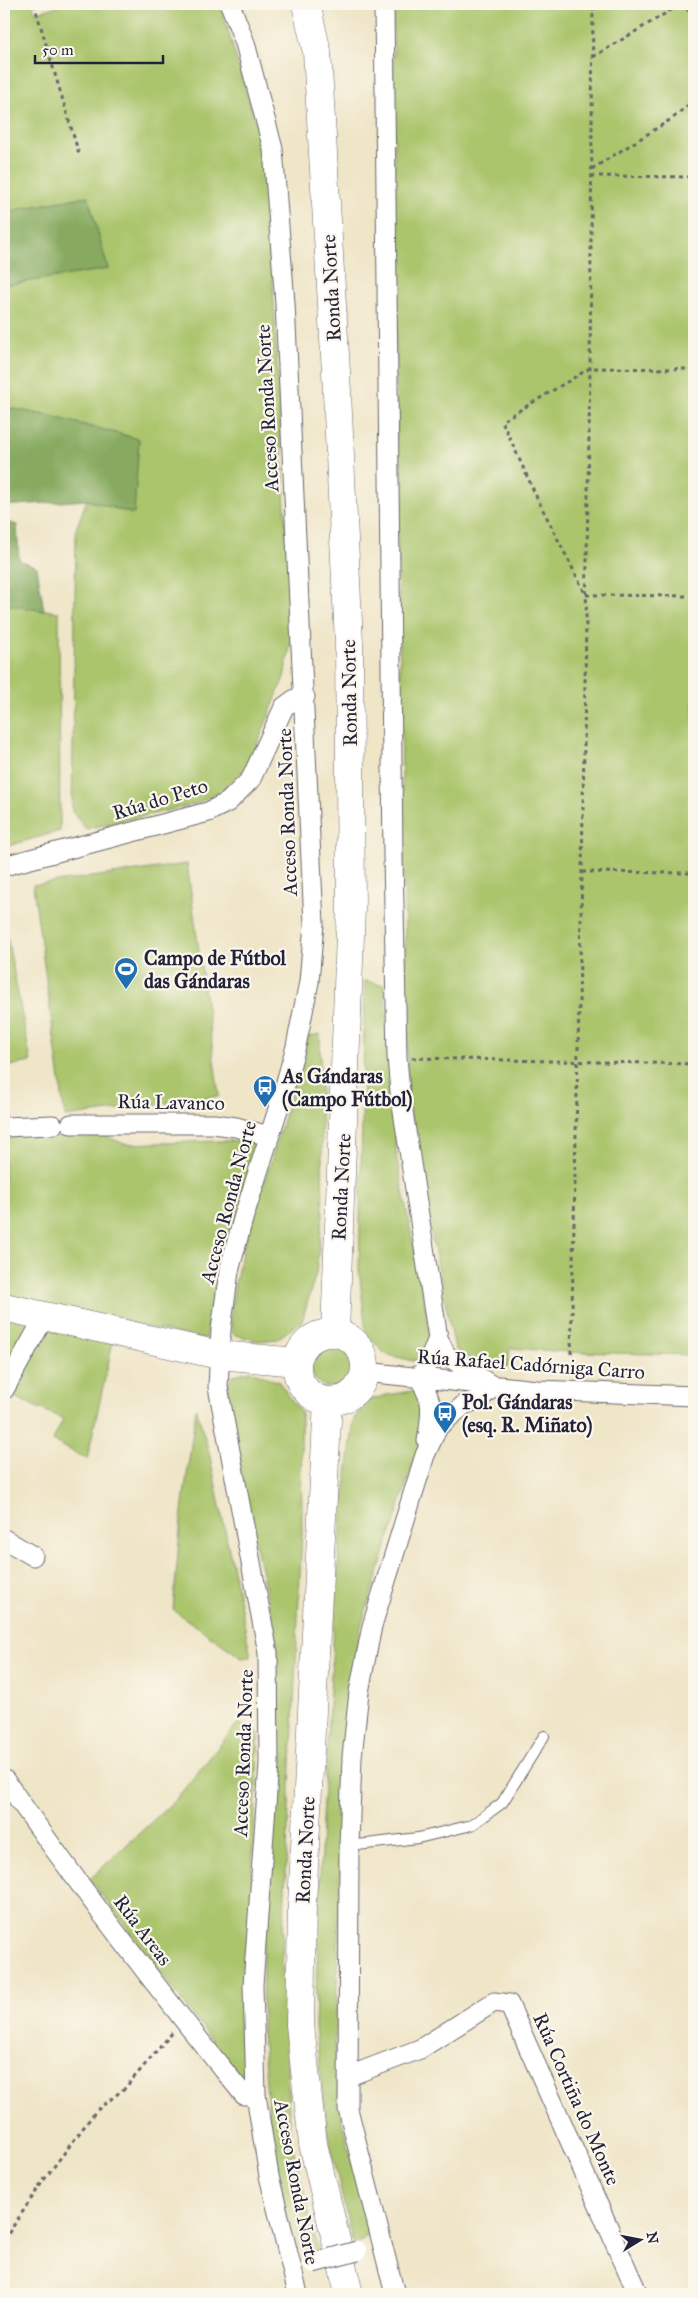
<svg xmlns="http://www.w3.org/2000/svg" width="698" height="2298" viewBox="0 0 698 2298" font-family="'IM FELL Great Primer',serif">
<style>
.green{fill:#aac56c;stroke:#667454}
.forest{fill:#87aa60;stroke:#54664e}
.lines{fill:none;stroke-linecap:round;stroke-linejoin:round}
.service-casing{stroke:#6a666c;stroke-width:12}
.minor-casing{stroke:#6a666c;stroke-width:21}
.secondary-casing{stroke:#6a666c;stroke-width:29}
.trunk-casing{stroke:#6a666c;stroke-width:29}
.path{stroke:#6a666c;stroke-width:3;stroke-dasharray:4 4;stroke-linecap:butt}
.service{stroke:#fff;stroke-width:10}
.minor{stroke:#fff;stroke-width:19}
.secondary{stroke:#fff;stroke-width:28}
.trunk{stroke:#fff;stroke-width:28}
.minor-bridge-casing{stroke:#6a666c;stroke-width:21;stroke-linecap:butt}
.minor-bridge{stroke:#fff;stroke-width:19}
.labels{text-anchor:middle;dominant-baseline:central;stroke-width:4.5;stroke-linejoin:round;paint-order:stroke}
.street-label{font-size:20px;fill:#22223b;stroke:#fbf7ec}
.poi-label{font-size:20px;font-weight:bold;fill:#22223b;stroke:#fbf7ec;text-anchor:start}
</style>
<rect width="100%" height="100%" fill="#fbf7ec"/>
<filter id="ink" filterUnits="userSpaceOnUse"><feTurbulence type="fractalNoise" baseFrequency=".02" numOctaves="2"/><feDisplacementMap in="SourceGraphic" scale="10" xChannelSelector="R" yChannelSelector="G"/><feConvolveMatrix kernelMatrix="1 2 1 2 8 2 1 2 1" color-interpolation-filters="sRGB"/></filter>
<filter id="wash" filterUnits="userSpaceOnUse"><feTurbulence type="fractalNoise" baseFrequency=".0096" numOctaves="4" result="noise"/><feDisplacementMap in="SourceGraphic" scale="20" xChannelSelector="R" yChannelSelector="G"/><feGaussianBlur stdDeviation="1.12" result="paint"/><feColorMatrix in="noise" values="0 0 0 0 0 0 0 0 0 0 0 0 0 0 0 0 0 1.4 0 .05"/><feComposite in="paint" operator="in"/></filter>
<g filter="url(#wash)">
<rect width="100%" height="100%" fill="#efe5c7"/>
<path class="green" d="M4,4H32L36,13L64,4H220L260,138L272,269L292,638L284,677L250,763L226,787L196,804L86,829L72,812L76,529L87,500L133,514L139,439L50,416L4,407V285L107,269L88,196L4,212Z
M393,4H694V1355L571,1352L510,1348L508,1367L474,1362L455,1349L419,1174L408,1097L397,505Z
M4,604L59,612L60,831L4,847Z
M187,864L219,1096L65,1117L33,885Z
M4,921L31,1062L4,1067Z
M365,981L384,985L397,1160L430,1331L429,1354L413,1361L385,1354L366,1333L359,1270Z
M320,1034L323,1214L316,1273L302,1321L277,1339L257,1341L233,1334C221,1300 262,1192 273,1154C285,1115 295,1076 307,1037Z
M94,1131L124,1144L253,1140L256,1147L209,1320L206,1339L4,1299V1134Z
M4,1315L28,1319L29,1329L4,1372Z
M49,1327L113,1342L87,1459L53,1441L63,1419L12,1396Z
M311 1367a20 20 0 1 1 40 0a20 20 0 1 1-40 0Z
M251,1371L279,1382L301,1413L302,1533L282,1956L290,2136L319,2253L311,2256L301,2250L294,2239L285,2213L271,2144L262,2033L263,1953L277,1698L270,1609L241,1479L227,1384L234,1375Z
M413,1391L421,1397L428,1417L361,1626L348,1693L342,1808L335,2056L342,2122L369,2229L362,2241L353,2244L327,2130L315,2027L322,1818L335,1611L342,1514L354,1419L367,1401L387,1395Z
M196,1408L209,1452L251,1657L242,1658L173,1610L181,1519Z
M238,1723L259,1733L245,2016L247,2073L241,2079L90,1879L176,1799Z"/>
<path class="forest" d="M88,196L108,269L4,285V212Z
M4,407L50,416L139,439L134,514L87,500L4,506Z
M4,521L17,525L19,560L37,567L44,611L4,604Z"/>
</g>
<g filter="url(#ink)">
<g class="lines">
<g class="service-casing">
<path id="service" d="M349,1846L418,1838L472,1825L502,1803L544,1736"/>
</g>
<g class="minor-casing">
<path id="minor" d="M230,4L245,43L273,149L285,303L314,924L309,982L296,1046L281,1100L243,1219L229,1271L221,1330L218,1387L268,1653L269,1764L253,1985L256,2095L269,2176L298,2294
M384,4L393,857L397,1057L400,1092L438,1338L446,1355L494,1387
M4,866L208,812L228,802L251,779L284,707L295,699L305,697
M71,1124H214L236,1127L269,1136
M4,1127L53,1125
M365,1372L537,1390L694,1396
M4,1390L45,1316
M427,1441C429,1428 432,1415 430,1403C429,1394 421,1385 422,1377C423,1367 434,1351 438,1338
M4,1539L33,1556
M4,1779C80,1887 160,1993 244,2095H256
M349,2076L420,2049L494,2002L509,2004L638,2294
M395,2294L348,2109L349,1846L352,1757L359,1692L372,1626L425,1455L438,1427L465,1404L478,1400L494,1387"/>
</g>
<g class="secondary-casing">
<path id="secondary" d="M4,1307L219,1355L297,1362"/>
</g>
<g class="trunk-casing">
<path id="trunk" d="M306,4L317,52L336,372L349,643L351,908L335,1333
M297 1367a34 34 0 1 1 68 0a34 34 0 1 1-68 0Z
M328,1401L302,1905L300,2025L313,2144L349,2294"/>
</g>
<path class="path" d="M34,4L79,154
M681,4L694,15
M593,57L681,4
M592,169L673,118L694,100
M591,176L694,177
M694,369L590,368L502,421L537,498L586,595L694,596
M582,872L694,873
M412,1058L694,1064
M571,1354L582,872L590,368L593,4
M4,2240L43,2181L96,2111L125,2088L173,2032"/>
<use href="#service" class="service"/>
<use href="#minor" class="minor"/>
<use href="#secondary" class="secondary"/>
<use href="#trunk" class="trunk"/>
<g class="minor-bridge-casing">
<path id="minor-bridge" d="M313,2263L357,2251"/>
</g>
<use href="#minor-bridge" class="minor-bridge"/>
</g>
</g>
<defs>
<g id="stadium-pin" transform="scale(1.25)"><path d="M0 17L-7.5 6A9.5 9.5 0 1 1 7.5 6Z" fill="#1f6fb2" stroke="#fbf7ec"/><path d="M0-5a6.5 5 0 1 0 0 10a6.5 5 0 1 0 0-10ZM-3.5-1.8h7v3.6h-7Z" fill="#fff"/></g>
<g id="bus-pin" transform="scale(1.25)"><path d="M0 17L-7.5 6A9.5 9.5 0 1 1 7.5 6Z" fill="#1f6fb2" stroke="#fbf7ec"/><path d="M-5-6H5V4H4V6H2V4H-2V6H-4V4H-5ZM-3.5-4V0h7V-4ZM-3.5 1.2v1.5H-2V1.2ZM2 1.2v1.5H3.5V1.2Z" fill="#fff"/></g>
</defs>
<g fill-rule="evenodd">
<use href="#stadium-pin" x="126" y="969"/>
<use href="#bus-pin" x="265" y="1087"/>
<use href="#bus-pin" x="445" y="1413"/>
</g>
<g class="labels">
<g class="street-label">
<text transform="translate(331 288) rotate(-93)">Ronda Norte</text>
<text transform="translate(267 408) rotate(-93)">Acceso Ronda Norte</text>
<text transform="translate(349 693) rotate(-91)">Ronda Norte</text>
<text transform="translate(160 799) rotate(-17)">Rúa do Peto</text>
<text transform="translate(287 812) rotate(-92)">Acceso Ronda Norte</text>
<text transform="translate(171 1102) rotate(1)">Rúa Lavanco</text>
<text transform="translate(341 1187) rotate(-87)">Ronda Norte</text>
<text transform="translate(228 1202) rotate(-75)">Acceso Ronda Norte</text>
<text transform="translate(531 1364) rotate(4)">Rúa Rafael Cadórniga Carro</text>
<text transform="translate(243 1753) rotate(-88)">Acceso Ronda Norte</text>
<text transform="translate(305 1850) rotate(-87)">Ronda Norte</text>
<text transform="translate(143 1930) rotate(53)">Rúa Areas</text>
<text transform="translate(577 2099) rotate(66)">Rúa Cortiña do Monte</text>
<text transform="translate(297 2182) rotate(79)">Acceso Ronda Norte</text>
</g>
<g class="poi-label">
<text x="144" y="958">Campo de Fútbol<tspan x="144" dy="23">das Gándaras</tspan></text>
<text x="282" y="1076">As Gándaras<tspan x="282" dy="23">(Campo Fútbol)</tspan></text>
<text x="462" y="1402">Pol. Gándaras<tspan x="462" dy="23">(esq. R. Miñato)</tspan></text>
</g>
</g>
<rect width="698" height="2298" fill="none" stroke="#fbf7ec" stroke-width="20"/>
<g transform="translate(640 2240) rotate(80)" stroke="#fbf7ec" stroke-width="4" paint-order="stroke">
<path d="M0-4L9 19L0 12L-9 19Z" fill="#22223b"/>
<text y="-8" font-size="14" font-weight="bold" text-anchor="middle" fill="#22223b">N</text>
</g>
<path d="M35 55v8h128v-8" fill="none" stroke="#22223b" stroke-width="2.5"/>
<text x="42" y="55" font-size="15" fill="#22223b" stroke="#fbf7ec" stroke-width="4" paint-order="stroke">50 m</text>
</svg>
